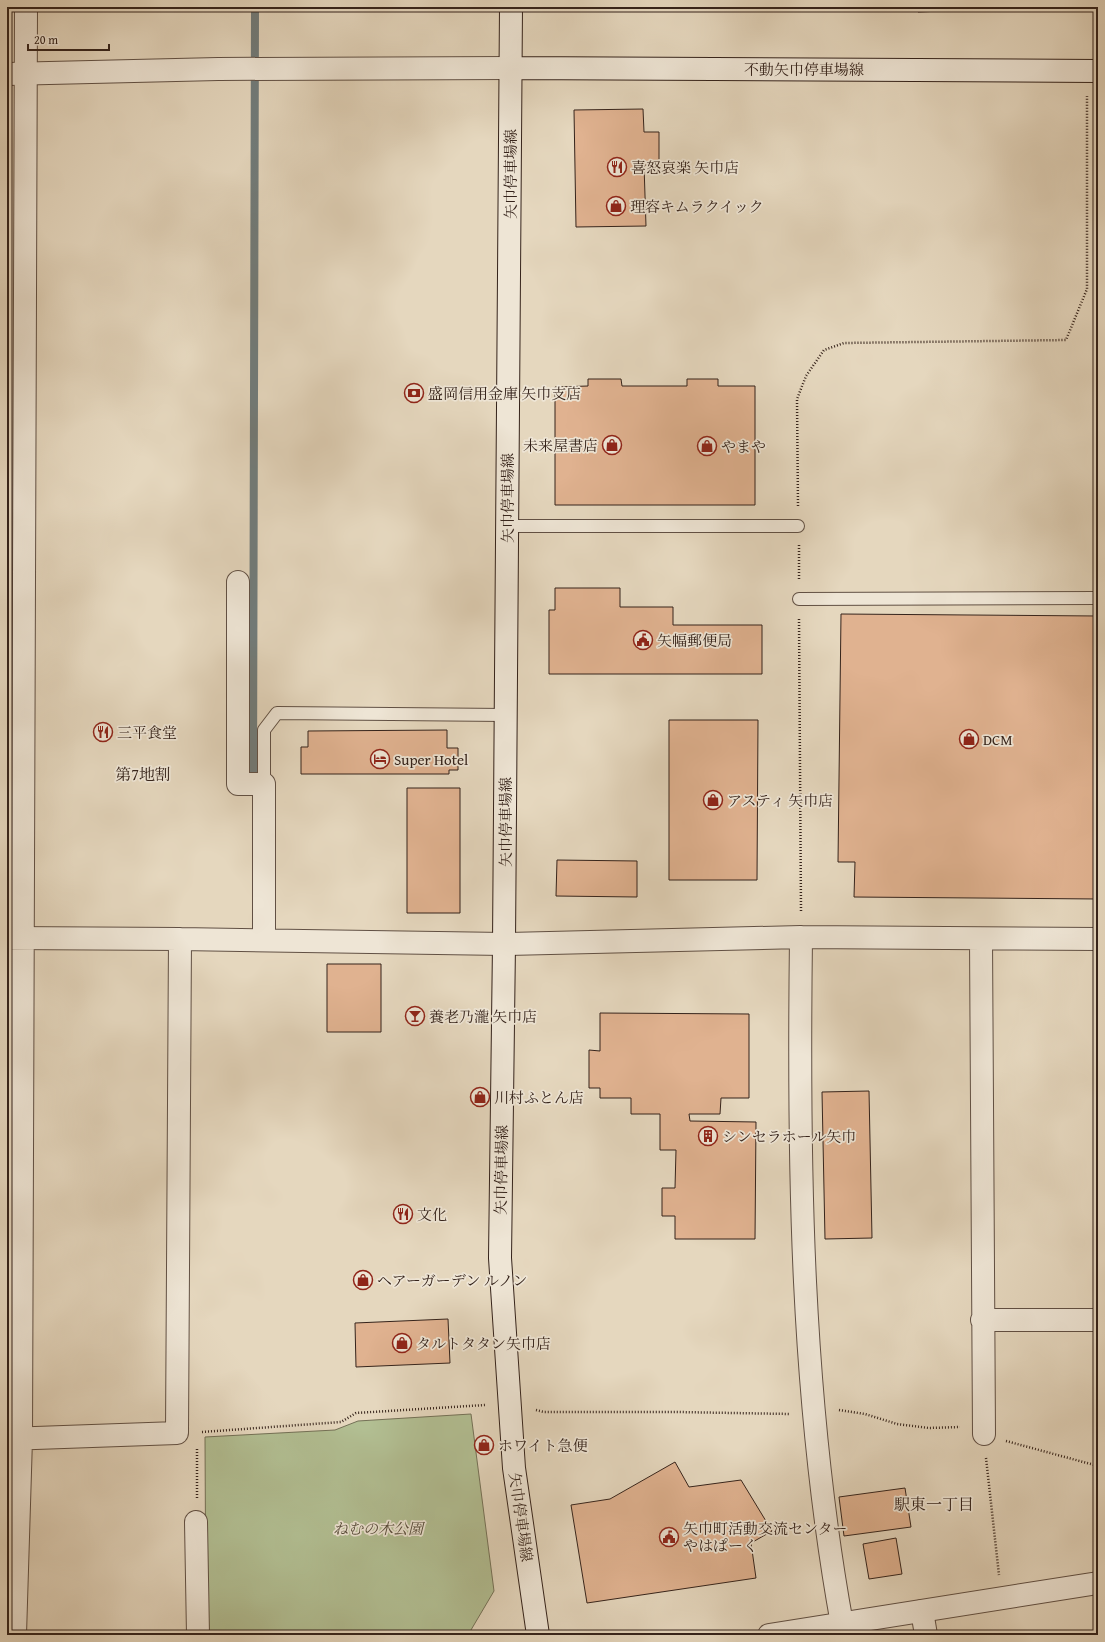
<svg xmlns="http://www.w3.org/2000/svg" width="1105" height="1642" viewBox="0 0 1105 1642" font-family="'Gentium Book Plus','Noto Serif JP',serif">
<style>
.green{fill:#b2bf93;stroke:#747157}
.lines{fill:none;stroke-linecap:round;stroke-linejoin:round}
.stream{stroke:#717c7b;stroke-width:8}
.building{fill:#e0b290;stroke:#35231b}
.service-casing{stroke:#615044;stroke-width:14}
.minor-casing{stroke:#615044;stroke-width:24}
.tertiary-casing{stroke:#615044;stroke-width:24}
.secondary-casing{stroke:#35231b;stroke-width:24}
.path{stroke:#35231b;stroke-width:2.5;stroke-dasharray:1 2;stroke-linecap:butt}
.service{stroke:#eee5d5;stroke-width:12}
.minor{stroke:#eee5d5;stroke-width:22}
.tertiary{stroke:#eee5d5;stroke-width:22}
.secondary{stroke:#eee5d5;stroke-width:22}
.labels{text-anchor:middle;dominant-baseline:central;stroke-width:3.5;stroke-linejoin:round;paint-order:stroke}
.street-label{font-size:15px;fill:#35231b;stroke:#eee5d5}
.poi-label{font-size:15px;fill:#35231b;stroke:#eee5d5;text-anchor:start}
.park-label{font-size:15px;font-style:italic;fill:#544a39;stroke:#eee5d5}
.neighbourhood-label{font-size:16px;fill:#35231b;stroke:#eee5d5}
</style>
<rect width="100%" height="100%" fill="#e5d7be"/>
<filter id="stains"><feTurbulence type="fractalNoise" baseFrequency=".005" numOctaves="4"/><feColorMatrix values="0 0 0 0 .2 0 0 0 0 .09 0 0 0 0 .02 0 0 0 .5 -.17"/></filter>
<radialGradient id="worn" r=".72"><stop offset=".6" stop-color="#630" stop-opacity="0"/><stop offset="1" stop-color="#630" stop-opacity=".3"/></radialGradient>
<path class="green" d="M471,1414L494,1591L468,1635H206L205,1437L335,1430L358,1421Z"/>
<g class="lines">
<path class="stream" d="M253,784L255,7"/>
</g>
<path class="building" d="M918,7H969V10L918,12Z
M1030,7H1047V8L1030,9Z
M643,109L644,132H659V165H644L646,226L576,227L574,110Z
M588,379H621L622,386H687V379H718V386H755V505H555V387L588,386Z
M555,588H620V607H673V625H762V674H549V610H555Z
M841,614L1098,616V899L854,897L855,862H838Z
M669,720H758L757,880H669Z
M447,730V748H458V770H449V774H301V747H308V731Z
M407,788H460V913H407Z
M557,860L637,861V897L556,896Z
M327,964H381V1032H327Z
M600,1013L749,1014V1098H721L720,1114H689L690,1121L756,1122L755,1239H675V1216H662V1188H675L676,1150H660V1114H631V1098H600V1088H589V1050L600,1051Z
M869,1091L872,1238L825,1239L822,1092Z
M448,1319L450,1363L356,1367L355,1323Z
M675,1462L689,1487L741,1480L772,1531L751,1543L756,1578L587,1603L571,1505L610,1499Z
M905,1488L911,1527L844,1536L839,1497Z
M896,1538L902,1574L869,1579L863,1544Z"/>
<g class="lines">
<g class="service-casing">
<path id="service" d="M507,526H798
M799,599L1098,598
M264,784V730L277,713L506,715"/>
</g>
<g class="minor-casing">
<path id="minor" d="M238,582V784H264V940
M801,937C798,1166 801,1398 842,1624
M8,938L180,939L504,944L801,937L1098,939
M981,939L984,1434
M982,1320H1098
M7,1439L177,1433L180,939
M196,1522L198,1635
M922,1611L926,1635
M15,1635L21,1439L26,7"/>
</g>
<g class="tertiary-casing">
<path id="tertiary" d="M7,74L218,69L511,68
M769,1635L1098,1583"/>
</g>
<g class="secondary-casing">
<path id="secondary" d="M511,7L504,944L500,1258L514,1468L538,1635
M511,68L1098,71"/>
</g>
<path class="path" d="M798,506L797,399L806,376L824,350L844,343L1066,340L1087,289V96
M799,545V580
M799,619L801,912
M536,1410L544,1412H677L790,1414
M839,1410L865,1414L897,1424L929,1428L960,1427
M202,1432L341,1422L356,1413L485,1405
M1006,1441L1098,1466
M986,1458L999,1575
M197,1498V1449"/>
<use href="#service" class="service"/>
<use href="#minor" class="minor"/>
<use href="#tertiary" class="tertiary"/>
<use href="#secondary" class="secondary"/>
</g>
<defs>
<g id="restaurant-ring" transform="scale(1)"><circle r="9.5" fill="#eee5d5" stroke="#8f2418" stroke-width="1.5"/><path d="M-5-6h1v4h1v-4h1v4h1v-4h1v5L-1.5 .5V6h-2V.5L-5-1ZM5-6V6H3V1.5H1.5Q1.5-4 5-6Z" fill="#8f2418"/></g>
<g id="shop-ring" transform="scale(1)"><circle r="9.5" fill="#eee5d5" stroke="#8f2418" stroke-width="1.5"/><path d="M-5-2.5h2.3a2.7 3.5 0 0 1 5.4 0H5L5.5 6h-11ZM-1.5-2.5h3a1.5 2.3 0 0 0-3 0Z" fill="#8f2418"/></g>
<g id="bank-ring" transform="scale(1)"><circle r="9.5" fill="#eee5d5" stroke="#8f2418" stroke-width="1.5"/><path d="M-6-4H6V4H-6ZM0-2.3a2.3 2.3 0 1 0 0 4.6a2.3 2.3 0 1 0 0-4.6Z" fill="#8f2418"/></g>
<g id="civic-ring" transform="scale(1)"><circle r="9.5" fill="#eee5d5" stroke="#8f2418" stroke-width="1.5"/><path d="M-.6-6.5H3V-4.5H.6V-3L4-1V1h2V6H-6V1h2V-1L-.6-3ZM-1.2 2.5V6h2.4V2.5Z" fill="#8f2418"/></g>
<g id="hotel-ring" transform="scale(1)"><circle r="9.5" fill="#eee5d5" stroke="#8f2418" stroke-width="1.5"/><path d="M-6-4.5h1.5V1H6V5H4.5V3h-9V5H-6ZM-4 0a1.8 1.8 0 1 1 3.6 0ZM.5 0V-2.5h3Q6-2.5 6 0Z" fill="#8f2418"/></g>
<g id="bar-ring" transform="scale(1)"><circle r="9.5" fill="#eee5d5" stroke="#8f2418" stroke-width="1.5"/><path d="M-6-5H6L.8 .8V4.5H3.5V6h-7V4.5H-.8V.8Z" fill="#8f2418"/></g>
<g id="building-ring" transform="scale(1)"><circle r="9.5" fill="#eee5d5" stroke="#8f2418" stroke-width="1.5"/><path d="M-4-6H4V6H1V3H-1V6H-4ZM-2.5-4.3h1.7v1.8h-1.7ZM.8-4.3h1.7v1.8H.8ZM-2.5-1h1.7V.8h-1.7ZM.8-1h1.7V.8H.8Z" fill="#8f2418"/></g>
</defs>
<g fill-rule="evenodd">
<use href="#restaurant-ring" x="617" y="167"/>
<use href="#shop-ring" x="616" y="206"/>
<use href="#bank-ring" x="414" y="393"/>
<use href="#shop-ring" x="612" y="445"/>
<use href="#shop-ring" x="707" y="446"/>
<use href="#civic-ring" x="643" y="640"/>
<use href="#restaurant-ring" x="103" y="732"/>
<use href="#shop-ring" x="969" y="739"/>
<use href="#hotel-ring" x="380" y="759"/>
<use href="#shop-ring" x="713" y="800"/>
<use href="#bar-ring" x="415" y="1016"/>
<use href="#shop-ring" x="480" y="1097"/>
<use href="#building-ring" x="708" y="1136"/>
<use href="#restaurant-ring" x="403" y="1214"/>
<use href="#shop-ring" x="363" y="1280"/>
<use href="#shop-ring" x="402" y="1343"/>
<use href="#shop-ring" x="484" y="1445"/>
<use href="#civic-ring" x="669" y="1537"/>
</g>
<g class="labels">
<g class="street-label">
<text x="804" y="69">不動矢巾停車場線</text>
<text transform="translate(510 174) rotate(-90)">矢巾停車場線</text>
<text transform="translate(507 498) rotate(-90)">矢巾停車場線</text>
<text transform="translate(505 822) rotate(-90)">矢巾停車場線</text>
<text transform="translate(501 1170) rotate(-89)">矢巾停車場線</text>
<text transform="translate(521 1517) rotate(82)">矢巾停車場線</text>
</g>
<g class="poi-label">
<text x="631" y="167">喜怒哀楽 矢巾店</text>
<text x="630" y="206">理容キムラクイック</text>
<text x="428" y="393">盛岡信用金庫 矢巾支店</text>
<text x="598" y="445" text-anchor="end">未来屋書店</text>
<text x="721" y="446">やまや</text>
<text x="657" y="640">矢幅郵便局</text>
<text x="117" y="732">三平食堂</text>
<text x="983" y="739">DCM</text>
<text x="394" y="759">Super Hotel</text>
<text x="727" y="800">アスティ 矢巾店</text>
<text x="429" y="1016">養老乃瀧 矢巾店</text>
<text x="494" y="1097">川村ふとん店</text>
<text x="722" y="1136">シンセラホール矢巾</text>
<text x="417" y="1214">文化</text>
<text x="377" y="1280">ヘアーガーデン ルノン</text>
<text x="416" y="1343">タルトタタン矢巾店</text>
<text x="498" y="1445">ホワイト急便</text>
<text x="683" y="1528">矢巾町活動交流センター<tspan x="683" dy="17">やはぱーく</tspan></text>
</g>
<g class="park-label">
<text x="378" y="1528">ねむの木公園</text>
</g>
<g class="neighbourhood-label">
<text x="143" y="774">第7地割</text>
<text x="934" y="1504">駅東一丁目</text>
</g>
</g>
<rect width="1105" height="1642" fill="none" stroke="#e5d7be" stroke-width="24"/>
<rect x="8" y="8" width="1089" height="1626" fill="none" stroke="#35231b" stroke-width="2"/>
<rect x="12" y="12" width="1081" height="1618" fill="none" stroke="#35231b"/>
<path d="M28 44v6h81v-6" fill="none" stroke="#35231b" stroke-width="2"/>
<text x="34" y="44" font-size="12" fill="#35231b" stroke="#eee5d5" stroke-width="3" paint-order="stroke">20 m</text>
<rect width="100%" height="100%" filter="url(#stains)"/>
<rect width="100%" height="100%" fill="url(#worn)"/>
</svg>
